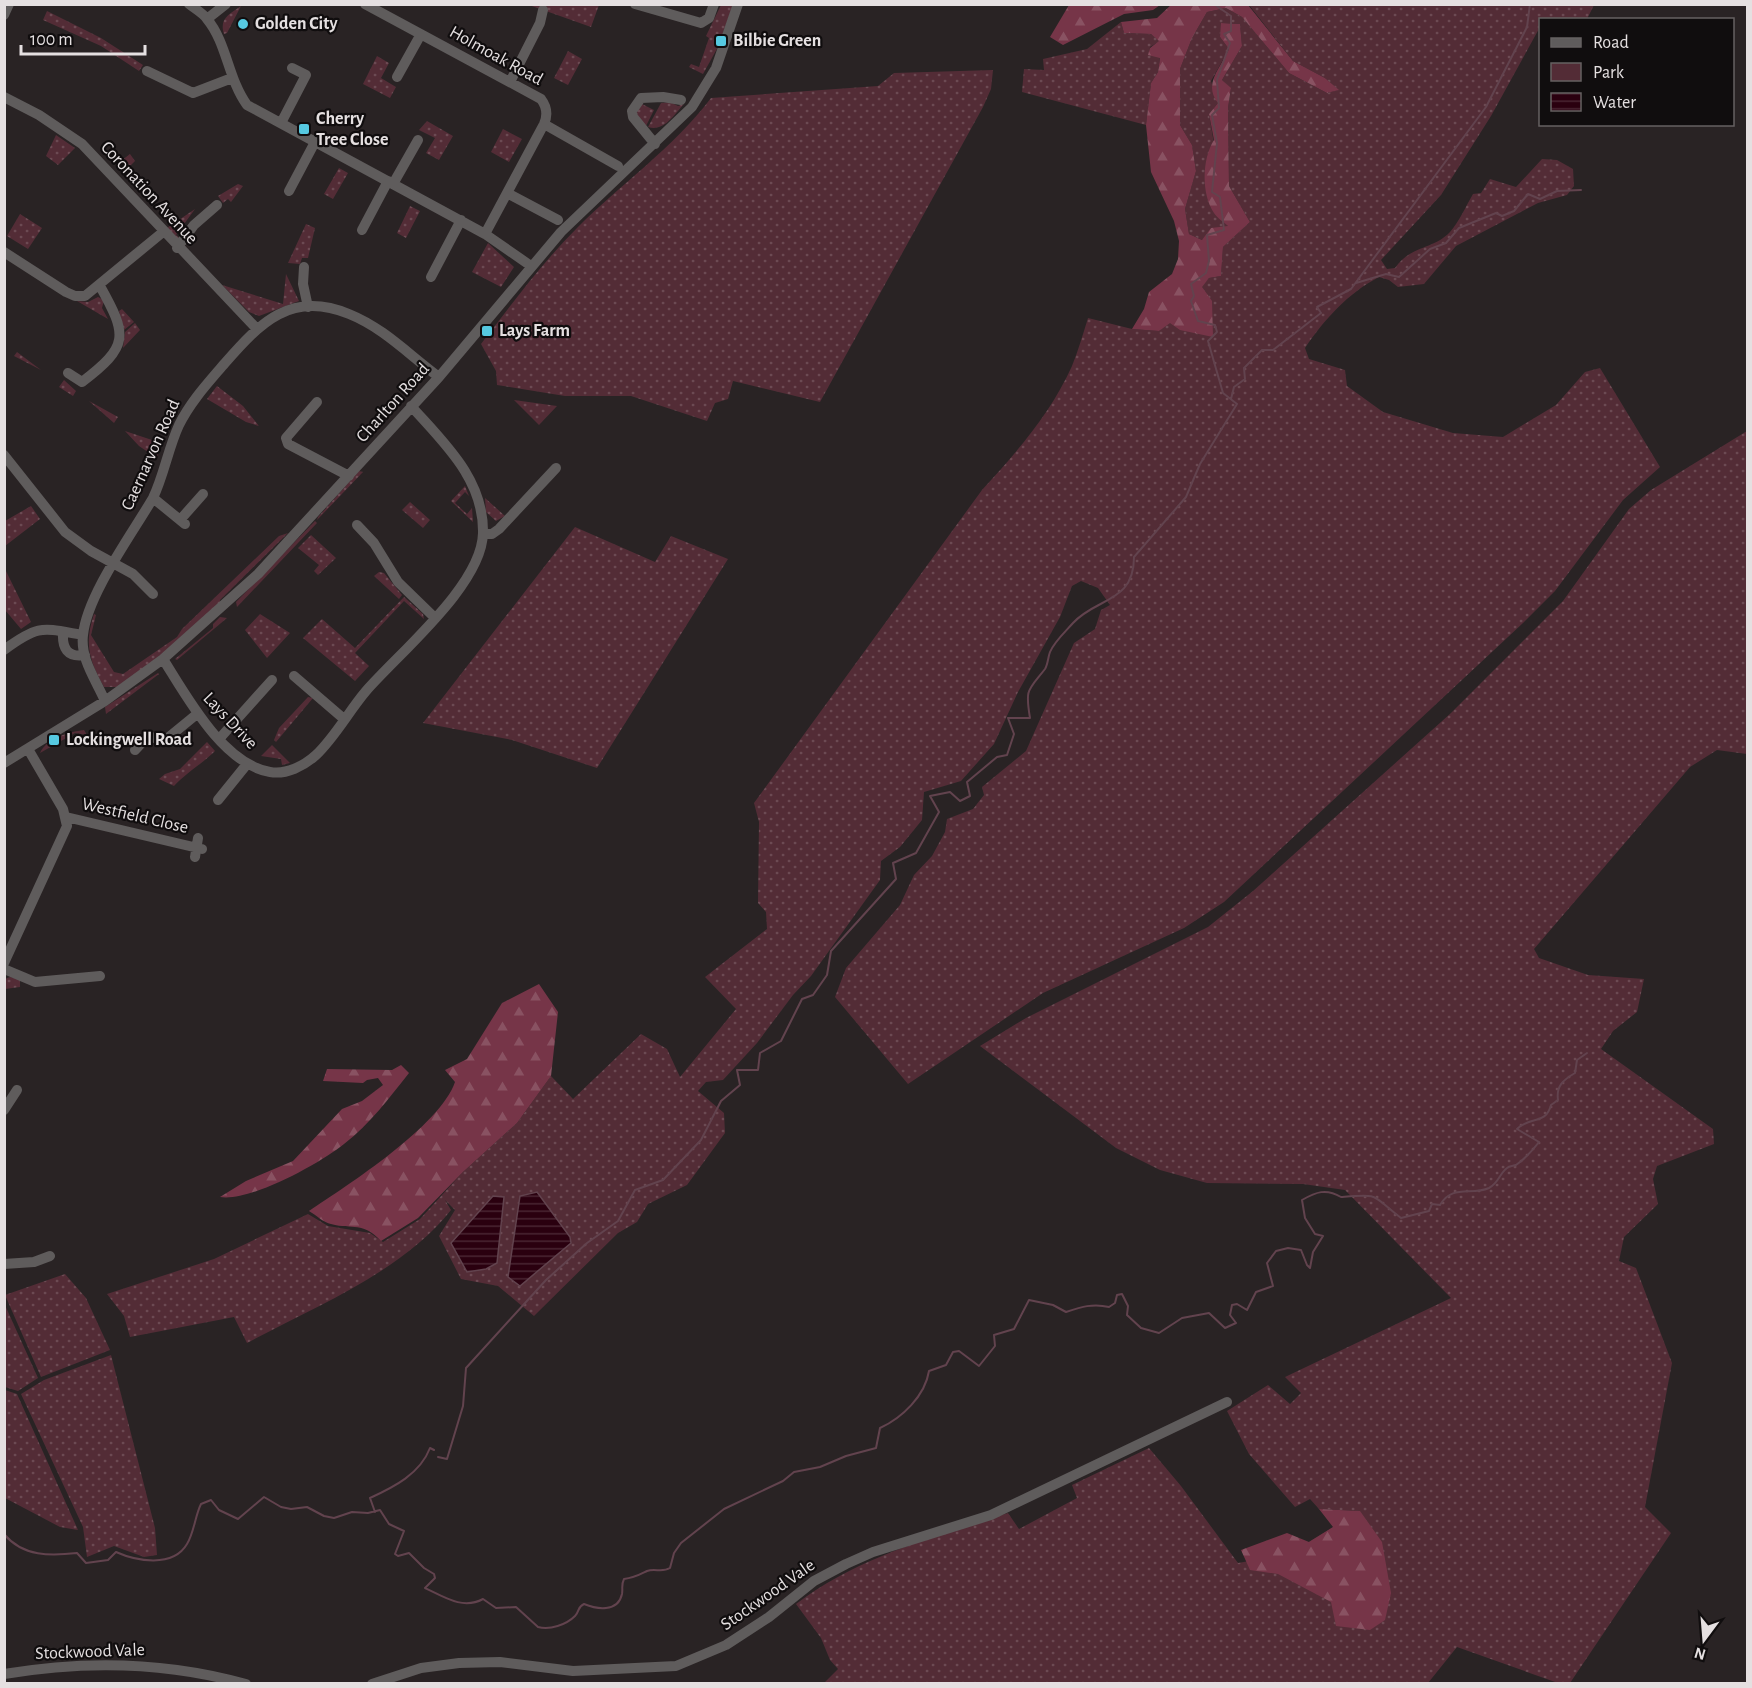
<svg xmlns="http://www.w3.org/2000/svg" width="1752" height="1688" viewBox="0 0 1752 1688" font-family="'Alegreya Sans',sans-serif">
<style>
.green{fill:url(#green-dots);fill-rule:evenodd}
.forest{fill:url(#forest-firs)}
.water{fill:url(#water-rules);stroke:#62434e;stroke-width:1.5}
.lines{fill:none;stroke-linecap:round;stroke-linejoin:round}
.stream{stroke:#62434e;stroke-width:2}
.minor{stroke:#5f5c5c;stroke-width:10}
.poi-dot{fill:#56c9e1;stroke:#100d0e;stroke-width:2}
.labels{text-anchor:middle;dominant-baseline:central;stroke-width:4.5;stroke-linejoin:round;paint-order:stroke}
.poi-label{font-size:18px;font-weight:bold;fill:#e5e0e1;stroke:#100d0e;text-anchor:start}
.street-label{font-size:18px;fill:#e5e0e1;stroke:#100d0e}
</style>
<defs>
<pattern id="green-dots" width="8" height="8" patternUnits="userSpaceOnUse" patternTransform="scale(1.5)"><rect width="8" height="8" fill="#532c36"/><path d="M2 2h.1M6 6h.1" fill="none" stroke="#6c4a53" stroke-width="1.8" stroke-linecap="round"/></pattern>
<pattern id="forest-firs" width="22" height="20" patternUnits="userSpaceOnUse" patternTransform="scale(1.5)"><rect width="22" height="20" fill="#763548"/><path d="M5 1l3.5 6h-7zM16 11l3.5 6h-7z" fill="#895262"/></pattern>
<pattern id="water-rules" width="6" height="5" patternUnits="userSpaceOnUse" patternTransform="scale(1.5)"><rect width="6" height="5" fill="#2a000f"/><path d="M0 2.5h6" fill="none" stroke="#492532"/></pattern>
</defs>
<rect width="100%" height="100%" fill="#292324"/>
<path class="green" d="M529,5H599L591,27Z
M721,5H733L718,47L703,74L689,67L691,64L699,67L709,38L706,36Z
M1243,5H1594L1587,19L1540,20V27L1491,116L1441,195L1381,260L1387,269L1395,268C1411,245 1433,250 1450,232C1459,222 1466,206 1473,194L1481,193L1490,179L1516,187L1542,159L1557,160L1573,169L1574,186L1567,195L1538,203L1456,246L1424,284L1398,287L1389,280L1379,277C1348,293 1324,320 1305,348L1309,359L1345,370L1347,386L1383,412L1453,433L1503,437L1556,405L1585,372L1600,368L1660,467L1623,500L1555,591L1523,623L1224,902L1184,928L1043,993L908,1084L835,997L846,968L900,905L914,875L932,856L945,832L947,819L973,809L984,795L982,787L1026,751L1074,643L1095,629L1101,610L1110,605L1098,588L1081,581L1072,586L1060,617L1018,692L994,744L961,781L924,792L922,820L900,847L881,861L880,880L811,976L793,995L757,1043L723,1080L706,1082L698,1091L724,1113L725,1133L687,1185L648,1204L637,1222L618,1233L534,1316L498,1286L461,1279L439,1236L455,1210L445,1200L451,1210C402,1272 316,1306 247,1343L234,1317L130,1337L124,1316L107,1294L214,1259L308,1214L328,1226L370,1233L383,1242L420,1219L463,1172L517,1123L551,1076L573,1099L641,1034L667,1049L680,1077L736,1009L705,977L767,929L766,912L758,903L759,822L754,803L982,490C1016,453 1051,413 1072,366C1078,351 1083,334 1088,318L1132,329L1159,331L1209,278L1221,276L1223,247L1250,222L1229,186L1228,108L1231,89L1222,80L1242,46L1240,24L1222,23L1220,37L1229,49L1211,81L1218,103L1209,114L1228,227L1202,240L1189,234L1185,209L1196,171L1192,145L1180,125V69L1192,38L1207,12L1226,8L1242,17L1289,73L1327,93L1338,90L1325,78L1293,61L1249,5ZM537,1193L570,1237L519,1286L508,1277Z
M241,6L227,33L224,34C219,19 229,14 241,6Z
M47,11L101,38L143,65L139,71L101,46L43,20Z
M1121,22L1124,33L1151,34L1160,41L1150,47L1149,54L1160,57L1158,72L1151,83L1146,125L1022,92L1024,69L1044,70L1043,59L1087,49Z
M568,51L582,59L568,85L554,78Z
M377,56L389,63L381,78L396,87L390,98L363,84Z
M993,70L991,89L983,107L820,402L733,381L728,399L715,403L707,421L631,396H565L497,385L496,371L481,344C511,305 541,264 577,228C621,184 672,149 711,98L878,86L894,73Z
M670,102L678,106L684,104C674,115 664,132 648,127L661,103Z
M642,104L654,110L645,128L637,119L636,109Z
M427,121L453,136L439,160L426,153L435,138L419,130Z
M503,129L522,139L509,162L491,152Z
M56,135L75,148L58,165L46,156Z
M130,154L135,161L124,172L117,164Z
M339,168L348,173L333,199L324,194Z
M238,184L243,186L231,202L228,199L223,203L218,196Z
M410,206L420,211L406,238L397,233Z
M195,209L176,235L181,240H178L167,228Z
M20,214L42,228L28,249L7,236Z
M306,224L315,228L308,258H302L300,264L288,263Z
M488,243L514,267L501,287L472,272Z
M286,274L299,301L259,316L249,312L222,285L283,304Z
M98,297L104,300L102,308L108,319L77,301L88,302Z
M122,309L134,322L124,330L119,311Z
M135,323L140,330L123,348L125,332Z
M17,352L41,370L14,356Z
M64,380L76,391L73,396L59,387Z
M217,386L243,406L259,426L246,422L207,399Z
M514,400L557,406L539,425Z
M89,401L118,417L114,423Z
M125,431L161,443L157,458L139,446Z
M1747,431V754L1717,750L1690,767L1534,949L1539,958L1588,975L1644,979L1637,1012L1613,1031L1601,1049L1713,1129L1714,1144L1657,1166L1653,1179L1658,1204L1624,1237L1619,1261L1636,1268L1672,1363L1645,1507L1671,1533L1570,1683H1558L1457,1647L1428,1683H824L838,1669L830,1660L821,1638L796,1604C859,1556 935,1537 1008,1513L1019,1529L1077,1498L1072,1485L1149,1448L1181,1486L1238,1563L1289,1554L1360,1511L1319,1509L1310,1499L1295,1507L1249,1454L1227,1411L1268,1385L1290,1404L1301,1393L1285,1377L1451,1298L1345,1190L1303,1184L1207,1183L1160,1170L1116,1148L980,1046L1026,1018L1208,927L1253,891L1451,713L1563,601L1629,509L1651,490Z
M359,471L363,472L317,520L318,517Z
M465,486L469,496L465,492L455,503L467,514L472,508L473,522L451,501Z
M485,498L505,516L496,521L486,512Z
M410,502L430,520L423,528L402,510Z
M31,506L40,519L5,546V521Z
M315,521L317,523L237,607L236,602Z
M575,527L655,562L671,536L728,559L597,768L512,740L423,723Z
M288,533L220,600V604L178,643L117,687H104C89,660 84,644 94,614L96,615L91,635L114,672L123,674L177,637L182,629L279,536Z
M311,535L336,558L318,575L314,571L319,565L298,548Z
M5,569L31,622L21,629L5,610Z
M379,572L384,573L402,595L399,599L374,576Z
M404,597L423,614L424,619L404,601L355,653L369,666L355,681L303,638L322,619L355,648Z
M260,614L290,633L267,658L245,630Z
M220,617L227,618L177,660L175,659L213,628V624Z
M158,673L159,674L106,714L105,707Z
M308,697L313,698L276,742L274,740L279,728Z
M84,730L87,735L75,733L40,753C47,738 69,732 84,730Z
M207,742L215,751C202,764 187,772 174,786L159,779L165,774L180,769Z
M272,745L290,763L282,765L281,759L261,756Z
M10,977L20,979V987L5,989V979Z
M65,1274L86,1298L110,1350L41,1377L5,1295Z
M4,1303L38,1378L18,1391L5,1387Z
M111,1355L155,1528L157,1555L144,1557L114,1546L87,1557L83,1527L21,1394L44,1380Z
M5,1390L17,1394L78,1530L60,1527L5,1498Z"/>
<path class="forest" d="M1172,4L1248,5L1293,61L1325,78L1339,90L1327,93L1289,73L1242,17L1226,8L1207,12L1192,38L1180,69V125L1192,145L1196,171L1185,209L1189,234L1202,240L1211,228L1228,226C1224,222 1217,218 1214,213C1201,194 1202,159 1214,140L1209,114L1218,103C1203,84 1220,69 1229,49L1220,37L1221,23L1240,24L1242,46L1222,80L1231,88L1228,108L1229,186L1250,222L1223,247L1221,276L1209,278L1202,287L1212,301L1213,337L1180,330L1170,323L1159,331L1132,329L1144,309L1149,292L1172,274L1178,259L1179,241L1174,221L1151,172L1146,125L1151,83L1158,72L1160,58L1148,55L1150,48L1159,41L1151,34L1124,33L1121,22L1157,18Z
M1069,5V4L1160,5L1153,10L1124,14L1063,45L1050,37Z
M539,984L558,1012L551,1076L517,1123L463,1172L418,1218L381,1241C362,1221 354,1230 331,1224C324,1223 316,1215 309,1211C348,1185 440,1126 455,1082L445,1070L467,1059L502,1003Z
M401,1065L409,1073C389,1098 370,1124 344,1144C319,1164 250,1202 220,1197L246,1181L293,1161L342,1109L362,1101L383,1085L378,1078L367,1080L363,1083L323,1081L327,1069L392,1070Z
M1319,1509L1360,1511L1382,1542L1391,1593L1385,1620L1370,1630L1336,1626L1331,1602L1278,1574L1250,1570L1241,1550L1287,1533L1309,1542L1333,1527Z"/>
<path class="water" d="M537,1192L570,1237L571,1243L520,1286L508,1277L520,1196Z
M493,1196L504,1197L497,1263L486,1269L467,1272L451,1243Z"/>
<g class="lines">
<path class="stream" d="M1356,283L1386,274L1399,277L1430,249L1446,243L1459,228L1496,213L1502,216L1514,211L1528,194L1540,199L1557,191L1581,190
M1231,399L1234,387L1245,379L1244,368L1262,350H1273L1321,313L1317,307L1351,289L1486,107L1527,27L1530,4
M438,1457L447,1459L463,1406L466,1368L546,1280L587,1243L618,1221L635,1190L663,1180L701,1140L721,1101L740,1085L737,1070H758L760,1053L781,1041L802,999L813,995L827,975L831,951L896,879L893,863L916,853L939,812L930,796L950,792L960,801L970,796L967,782L997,757L1007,755L1014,734L1008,718H1030C1025,688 1028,691 1045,669C1048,664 1048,657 1050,652C1054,642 1066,631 1073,623C1097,597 1134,603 1134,557L1186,497L1200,464L1237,404L1223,393L1208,341L1217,332L1215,325L1198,321L1191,301L1194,296L1191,284L1206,273L1209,261L1207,235L1224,230L1220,197L1212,192L1217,143L1212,115L1219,108L1217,80L1230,43L1224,34L1231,31V16L1214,4
M375,1512L370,1498C394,1487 420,1474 430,1448L434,1450
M4,1534C23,1557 51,1556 77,1553L86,1563L108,1560L116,1552C136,1561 173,1568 187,1544C194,1533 195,1516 201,1504L211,1500L219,1510L238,1519L264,1497L281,1507L291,1509L307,1507L324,1516L334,1518L352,1512L368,1513L380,1510L389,1524L404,1531L395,1554L398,1556L409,1553L424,1568L434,1574L435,1578L425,1588C444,1597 463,1610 483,1599L496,1608L516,1607L538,1627C550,1630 566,1625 575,1616C580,1611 577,1607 584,1604C596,1609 618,1613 622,1594C623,1588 621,1585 624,1579C634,1578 639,1575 647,1571C655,1568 662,1573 670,1568L674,1553L681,1543L724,1509L783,1481L794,1472L820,1467L846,1456L876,1448L880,1428C902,1418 925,1396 929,1371L946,1365L953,1352L959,1351L979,1366L995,1346L994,1335L1014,1329L1029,1300L1053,1305L1066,1312C1081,1307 1093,1303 1109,1307L1115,1303L1117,1295L1122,1294L1128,1306L1127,1315L1141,1328L1159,1333L1182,1318L1209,1313L1225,1328L1236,1323L1230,1315L1232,1305L1237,1304L1247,1310L1256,1292L1273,1286L1267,1263L1276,1251L1288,1248L1301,1250L1307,1265L1310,1268L1313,1252L1323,1236L1315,1234L1305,1218L1302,1200C1316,1192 1326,1188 1341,1197C1381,1194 1370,1194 1401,1218L1429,1211L1432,1204L1440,1205C1452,1184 1471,1196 1489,1188C1499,1183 1499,1174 1507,1168C1509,1166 1513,1166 1516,1165C1525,1159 1532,1151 1539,1142L1517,1129C1530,1116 1546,1125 1551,1105L1558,1100C1556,1086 1563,1080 1575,1073L1577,1060L1587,1053"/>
<path class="minor" d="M189,4C195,9 203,13 207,19C227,43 228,79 247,105L485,234L531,266
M365,4L541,99C547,107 548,115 544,124L485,234
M635,4L701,23L709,18L714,4
M4,15L9,4
M207,19L226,4
M147,71L193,93L232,78
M397,77L421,34
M510,82L540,23L543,10
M4,97L39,115L82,144L256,328
M281,123L306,75L292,68
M544,124L618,166
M655,144L633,117L632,111L641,98L663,97L681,100
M393,184L418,140
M289,191L315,142
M507,193L558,220
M362,230L388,181
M177,248L194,225L217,205
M4,252L66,292L75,296H85L163,232
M304,267L303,284L308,307
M431,277L461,220
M68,373L82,382C129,346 128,336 100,286
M317,402L286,438L288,444L349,476
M4,455L65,532L91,551L133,574L153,594
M153,498L185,524
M180,520L203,494
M357,525L374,543L398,582L434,617
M483,534H492L499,529L556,468
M63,632C62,648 67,658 85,655
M4,650C39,624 42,628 83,635
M163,659C187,697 223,764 270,772C286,775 304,766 316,755C335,737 349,711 366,691C400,652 482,585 483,533C484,479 444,443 411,406
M294,676L344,719
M105,701C96,680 80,659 83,635C87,595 132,534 153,498C164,475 168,449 179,425C191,401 208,383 225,363C260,323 291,290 349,314C384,328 409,355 439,377
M220,738L272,680
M135,750L148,736L164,741L197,714
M4,763L105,701L163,659L258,574L439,377L561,232L692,107L716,68L738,4
M218,800L247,764
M66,817L202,849
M195,857L198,838
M4,963L67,826L63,809L28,749
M4,969L35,982L100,976
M4,1110L17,1090
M4,1264L34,1262L50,1256
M4,1674C86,1660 167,1662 246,1684
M372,1684L421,1668L459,1663L500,1662L573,1671L676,1666L726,1645L769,1617L814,1581L846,1564L873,1552L991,1515L1227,1402"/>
</g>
<g class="poi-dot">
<circle cx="243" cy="24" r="6"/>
<rect x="715" y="35" width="12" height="12" rx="3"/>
<rect x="298" y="123" width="12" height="12" rx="3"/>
<rect x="481" y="325" width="12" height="12" rx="3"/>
<rect x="48" y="734" width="12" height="12" rx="3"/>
</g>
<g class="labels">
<g class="poi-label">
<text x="255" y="24">Golden City</text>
<text x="733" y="41">Bilbie Green</text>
<text x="316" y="119">Cherry<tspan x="316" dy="21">Tree Close</tspan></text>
<text x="499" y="331">Lays Farm</text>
<text x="66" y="740">Lockingwell Road</text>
</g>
<g class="street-label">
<text transform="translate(496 56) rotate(29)">Holmoak Road</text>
<text transform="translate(149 193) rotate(47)">Coronation Avenue</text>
<text transform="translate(393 403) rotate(-48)">Charlton Road</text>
<text transform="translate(151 455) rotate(-66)">Caernarvon Road</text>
<text transform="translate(230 721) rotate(47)">Lays Drive</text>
<text transform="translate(135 816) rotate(13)">Westfield Close</text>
<text transform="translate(768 1595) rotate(-35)">Stockwood Vale</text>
<text transform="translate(90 1652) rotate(-2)">Stockwood Vale</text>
</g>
</g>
<rect width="1752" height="1688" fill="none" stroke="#e5e0e1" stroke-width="12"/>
<rect x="1539" y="18" width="195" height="108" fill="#100d0e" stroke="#656162" stroke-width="1.5"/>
<rect x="1551" y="38" width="30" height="9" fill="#5f5c5c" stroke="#656162" stroke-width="1.5"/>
<text x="1593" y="48" font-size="18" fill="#e5e0e1">Road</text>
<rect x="1551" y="63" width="30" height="18" fill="#532c36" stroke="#656162" stroke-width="1.5"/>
<text x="1593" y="78" font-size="18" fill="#e5e0e1">Park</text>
<rect x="1551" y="93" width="30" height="18" fill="url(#water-rules)" stroke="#656162" stroke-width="1.5"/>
<text x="1593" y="108" font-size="18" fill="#e5e0e1">Water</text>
<g transform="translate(1704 1640) rotate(196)" stroke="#100d0e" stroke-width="4.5" paint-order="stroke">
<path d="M0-4.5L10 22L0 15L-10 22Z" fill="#e5e0e1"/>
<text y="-9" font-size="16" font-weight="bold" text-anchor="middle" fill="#e5e0e1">N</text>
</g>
<path d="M21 45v9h124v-9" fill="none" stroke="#e5e0e1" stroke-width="3"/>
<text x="30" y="45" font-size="18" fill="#e5e0e1" stroke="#100d0e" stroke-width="4.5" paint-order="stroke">100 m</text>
</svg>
